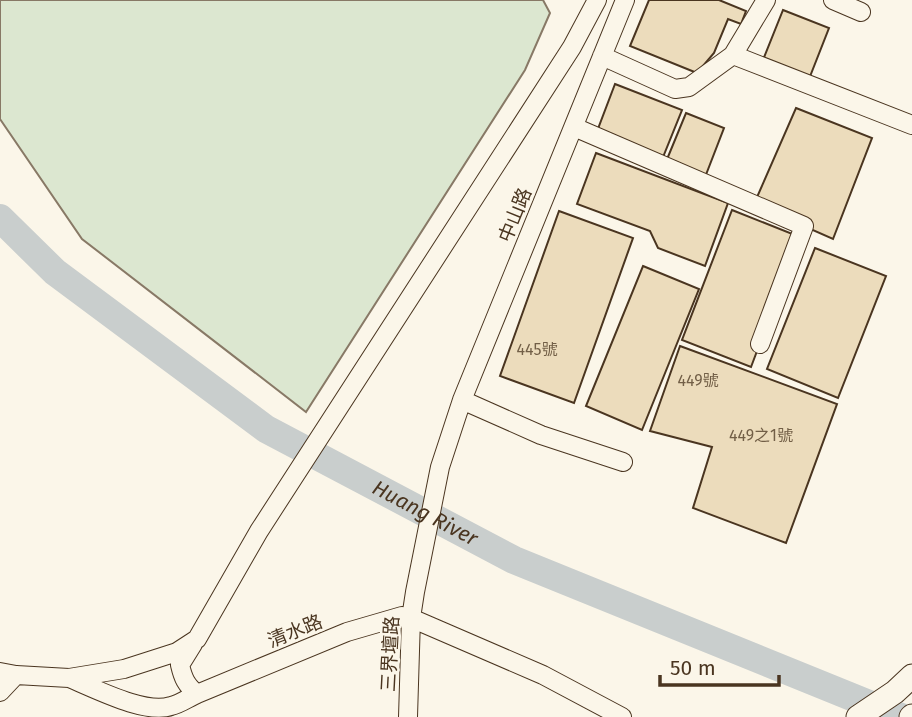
<svg xmlns="http://www.w3.org/2000/svg" width="912" height="717" viewBox="0 0 912 717" font-family="'Fira Sans','Noto Sans TC',sans-serif">
<style>
.green{fill:#dce7d0;stroke:#887966;stroke-width:2}
.lines{fill:none;stroke-linecap:round;stroke-linejoin:round}
.river{stroke:#c9cecd;stroke-width:28}
.building{fill:#ecdcbc;stroke:#4a3520;stroke-width:2}
.minor-casing{stroke:#4a3520;stroke-width:20}
.major-casing{stroke:#4a3520;stroke-width:25}
.minor{stroke:#fbf6e9;stroke-width:18}
.major{stroke:#fbf6e9;stroke-width:23}
.labels{text-anchor:middle;dominant-baseline:central;stroke-width:5;stroke-linejoin:round;paint-order:stroke}
.number-label{font-size:16px;fill:#725f47}
.street-label{font-size:19px;fill:#4a3520;stroke:#fbf6e9}
.water-label{font-size:21px;font-style:italic;fill:#4a3520;stroke:#fbf6e9}
</style>
<rect width="100%" height="100%" fill="#fbf6e9"/>
<path class="green" d="M0,0H543L550,13L525,70L306,412L82,239L0,119Z"/>
<g class="lines">
<path class="river" id="s1" d="M0,218L55,272L266,429L514,560L901,717"/>
</g>
<path class="building" d="M649,0H719L746,11L741,24L728,19L714,53L697,73L630,46Z
M783,10L829,28L809,79L763,60Z
M615,84L682,110L659,167L593,142Z
M796,108L872,138L833,239L754,204Z
M686,113L724,128L702,185L663,169Z
M596,153L728,203L705,266L658,248L650,231L577,204Z
M732,210L800,237L751,367L682,340Z
M559,211L633,238L574,403L500,376Z
M815,248L886,276L838,398L767,369Z
M643,266L699,289L642,430L586,406Z
M680,346L837,404L786,543L693,508L712,447L650,431Z"/>
<g class="lines">
<g class="minor-casing">
<path id="minor" d="M833,0L861,12
M733,55L912,125
M602,56L675,89L689,87L733,55L766,0
M574,127L804,226L760,344
M462,400L541,435L623,462
M193,644L180,665C183,678 186,685 197,694L347,632L402,616L411,618L543,675L622,717
M0,672L16,675L69,678L124,669L177,652L197,639L259,531L572,47L597,0
M69,678C94,688 145,715 171,706C180,704 188,698 197,694
M0,692L16,675
M408,717L411,618L415,592L440,467L462,400L625,0"/>
</g>
<g class="major-casing">
<path id="major" d="M858,717L895,692L912,676
M911,717L912,716"/>
</g>
<use href="#minor" class="minor"/>
<use href="#major" class="major"/>
</g>
<g class="labels">
<g class="number-label">
<text x="537" y="349">445號</text>
<text x="698" y="380">449號</text>
<text x="761" y="435">449之1號</text>
</g>
<g class="street-label">
<text transform="translate(515 215) rotate(-68)">中山路</text>
<text transform="translate(295 631) rotate(-22)">清水路</text>
<text transform="translate(390 654) rotate(-87)">三界壇路</text>
</g>
<g class="water-label">
<text stroke="none"><textPath href="#s1" startOffset="520">Huang River</textPath></text>
</g>
</g>
<path d="M660 675v10h119v-10" fill="none" stroke="#4a3520" stroke-width="3.5"/>
<text x="670" y="675" font-size="21" fill="#4a3520" stroke="#fbf6e9" stroke-width="5" paint-order="stroke">50 m</text>
</svg>
